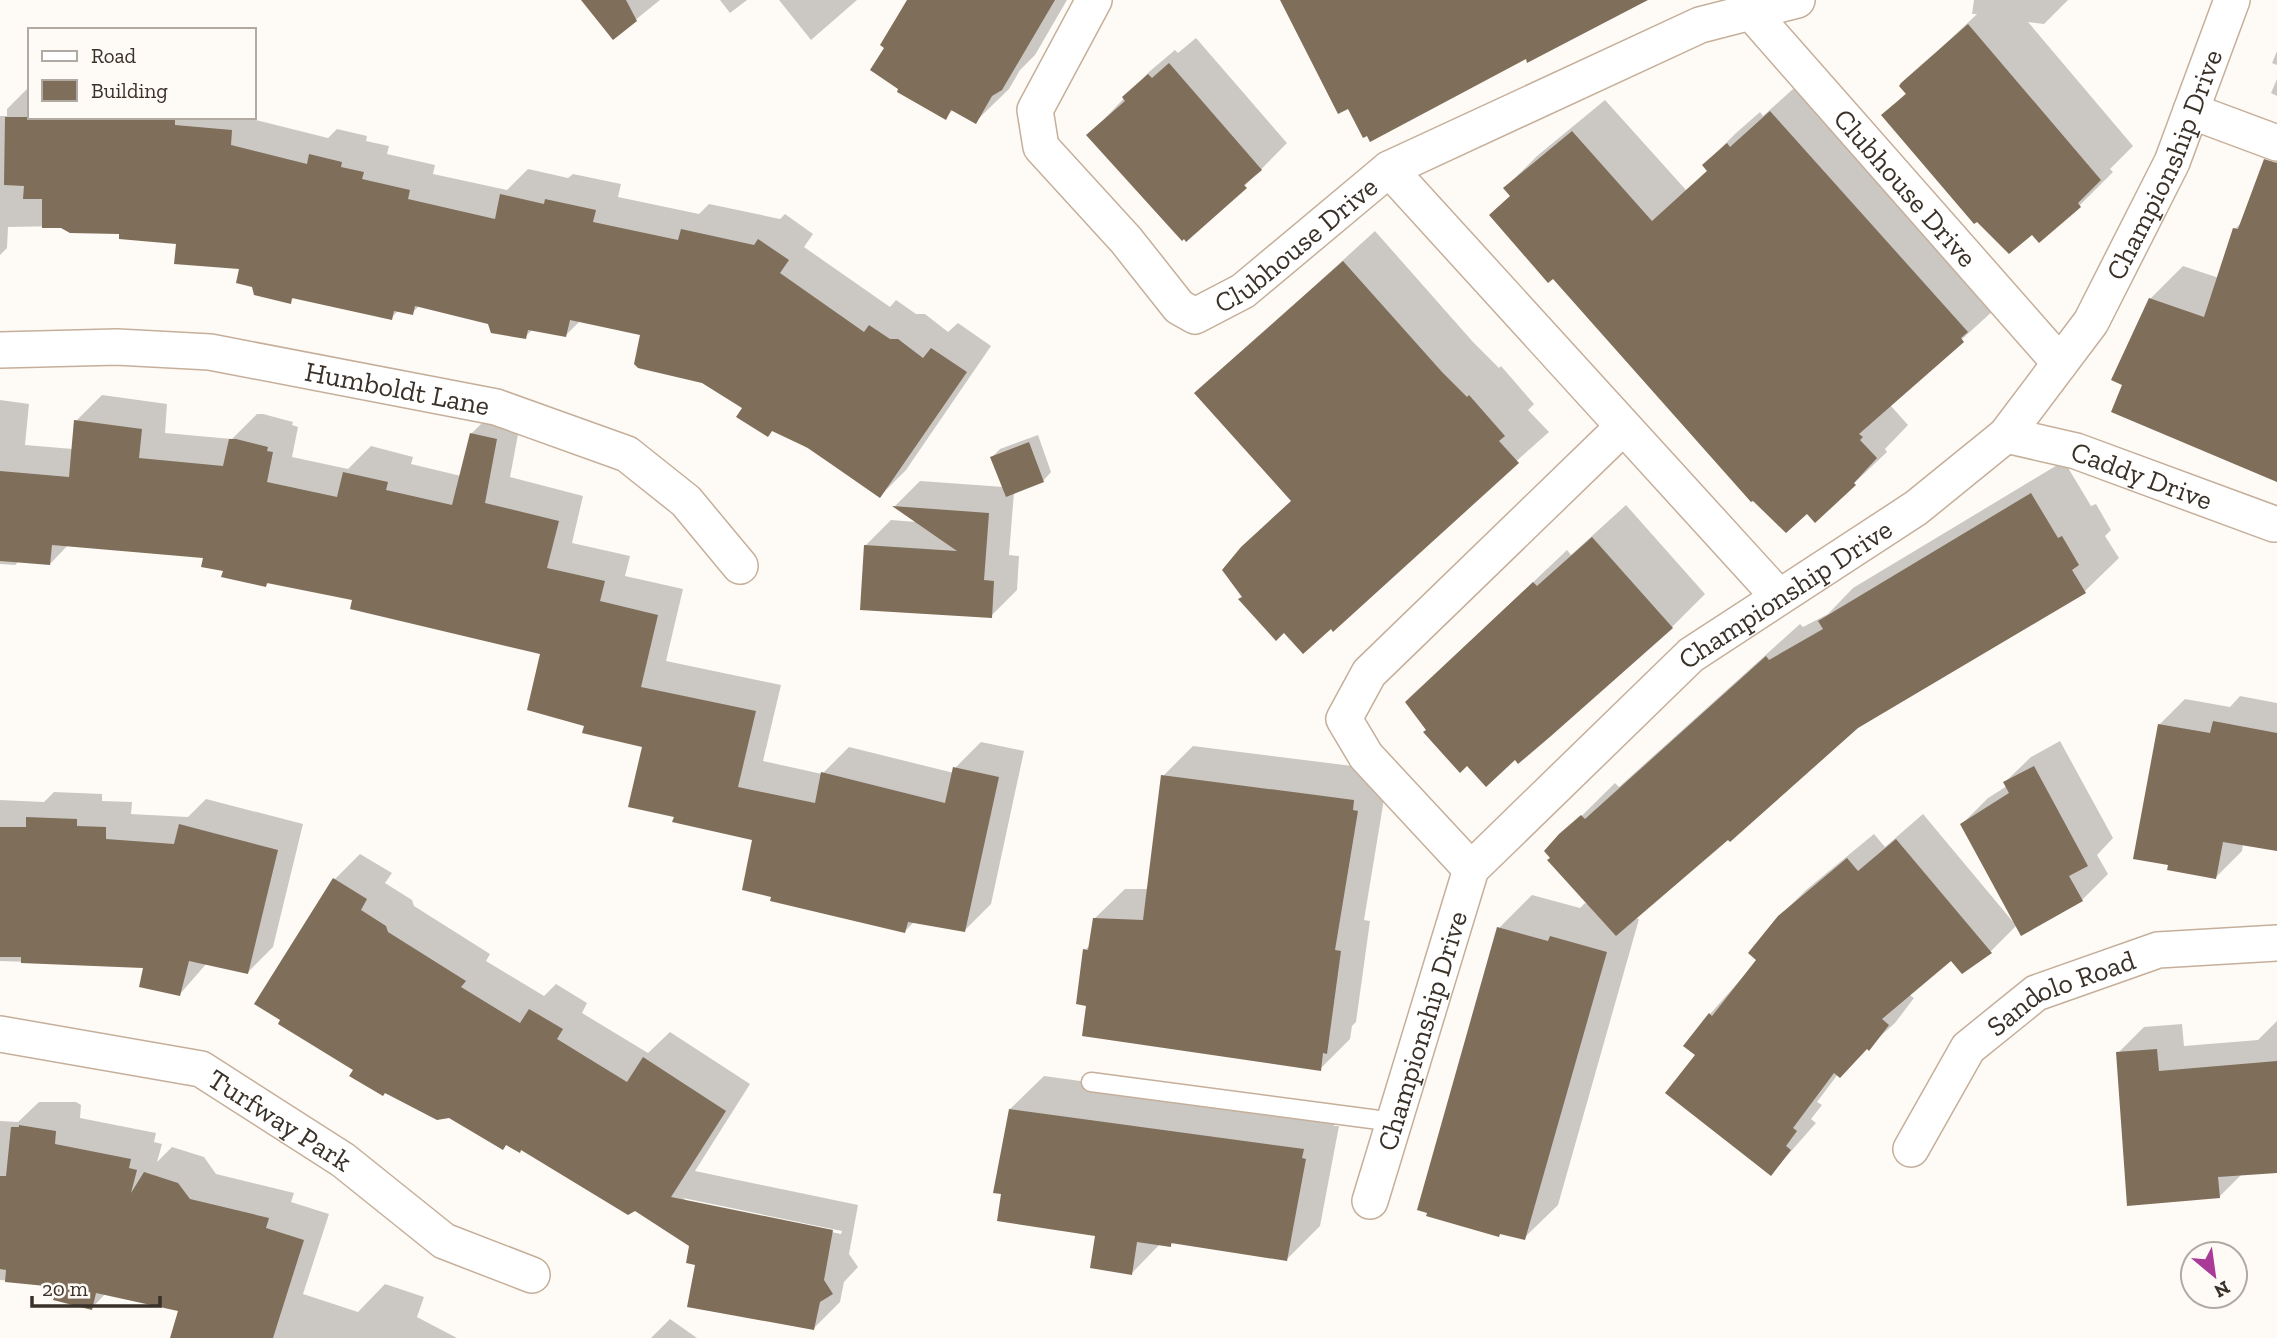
<svg xmlns="http://www.w3.org/2000/svg" width="2277" height="1338" viewBox="0 0 2277 1338" font-family="'Zilla Slab',serif">
<style>
.shadow{fill:#0003;fill-rule:evenodd}
.building{fill:#7f6e59}
.lines{fill:none;stroke-linecap:round;stroke-linejoin:round}
.lane-casing{stroke:#c5af9a;stroke-width:21}
.street-casing{stroke:#c5af9a;stroke-width:38}
.lane{stroke:#fff;stroke-width:18}
.street{stroke:#fff;stroke-width:35}
.labels{text-anchor:middle;dominant-baseline:central;stroke-width:7;stroke-linejoin:round;paint-order:stroke}
.street-label{font-size:28px;fill:#3a3129;stroke:#fefaf5}
</style>
<rect width="100%" height="100%" fill="#fefaf5"/>
<path class="shadow" d="M583,0H660L613,38Z
M720,0H747L730,13Z
M779,0H857L811,40Z
M909,0H1067L1035,55L1020,70L1009,89L975,122L954,109L945,118L886,47Z
M1974,0H2068L2044,24L2028,22L2133,146L2110,169L2113,172L2080,205L1884,115L1907,92L1903,84L1977,14H1972Z
M1196,38L1287,143L1222,209L1089,135L1150,71L1175,50L1178,53Z
M2277,51V65L2272,63Z
M2277,79V96L2271,93Z
M1803,80L1995,309L1892,403L1891,406L1908,425L1885,449L1887,452L1815,520L1505,188L1537,156L1605,100L1686,190L1708,170L1704,165L1736,133L1760,112L1763,116Z
M30,86V117H254V104L257,105L256,120L328,138L337,129L367,136L366,141L389,146L387,154L435,165L433,174L507,190L528,169L568,178L573,174L621,184L618,197L699,214L709,204L780,219L785,214L813,234L804,247L890,307L896,300L916,314H925L948,332L958,323L991,346L906,470L880,496L745,407L642,334L580,321L566,335L533,329L525,337L489,323L419,306L412,313L399,310L391,318L295,296L290,302L253,286L241,267L178,243L121,232L62,226L8,227L7,248L0,255V116H7V109Z
M2277,161V480L2124,384L2150,299L2183,266L2219,278L2235,229L2243,221L2258,180Z
M1375,231L1473,342L1499,368L1501,366L1534,404L1528,410L1549,432L1331,627L1284,631L1231,582L1293,500L1197,393Z
M102,395L167,404L165,433L232,439L257,414H263L293,422L292,425L298,427L292,457L348,469L371,446L413,457L411,464L461,476L472,433L498,407L522,413L510,477L583,496L572,543L630,556L625,576L683,589L666,661L781,685L763,761L822,774L849,747L954,773L955,768L981,742L1024,751L991,904L965,930L915,921L905,931L754,839L676,816L644,746L586,724L542,652L354,599L270,581L265,586L205,557L69,544L50,564L19,561L15,565L0,564V400L29,404L25,445L73,449L76,421Z
M1038,435L1051,472L1043,481L1014,492L1009,555L1019,556L1017,590L991,616L865,546L891,520L917,522L895,506L920,481L1004,487L992,457L1000,449Z
M2064,461L2091,506L2096,504L2111,530L2105,536L2119,558L2085,591L1857,727L1635,918L1639,919L1558,1205L1524,1238L1501,1232L1499,928L1532,895L1580,908L1585,903L1590,905L1546,851L1615,783L1619,787L1800,624L1803,627L1828,614L1853,588Z
M1626,505L1705,594L1672,627L1515,758L1468,764L1428,730L1407,702L1567,550L1571,555Z
M2240,696L2277,703V849L2243,844L2242,851L2216,877L2159,725L2185,699L2230,707Z
M2060,741L2113,838L2097,855L2108,874L2082,900L2017,925L1991,951L1951,958L1908,994L1914,998L1895,1023L1838,1074L1817,1102L1822,1105L1811,1119L1816,1123L1771,1174L1697,1054L1710,1014L1759,959L1779,917L1806,890L1874,834L1885,847L1923,814L2014,923L1962,824L1988,798L2007,786L2005,782L2031,757Z
M1193,746L1384,770L1387,781L1364,920L1370,921L1356,1022L1352,1026L1350,1039L1320,1069L1088,1005L1085,950L1091,944L1094,919L1125,889H1148L1163,776Z
M54,792L102,794V801L132,802L131,814L188,817L206,799L303,824L273,947L247,973L207,963L180,994L146,966L0,961V800L44,802Z
M360,854L392,873L385,883L412,900L414,906L490,954L486,961L544,996L556,984L587,1003L582,1013L648,1053L670,1032L750,1084L695,1171L858,1205L849,1254L858,1267L844,1282L840,1302L814,1328L697,1263L691,1245L635,1209L521,1148L508,1143L503,1148L449,1116L356,1070L334,880ZM683,1198L842,1231L841,1234L688,1202Z
M2277,1021V1172L2242,1174L2219,1197L2118,1053L2144,1027L2182,1024L2184,1046L2258,1040Z
M1044,1076L1336,1116L1334,1126H1339L1320,1226L1287,1259L1174,1242L1170,1246L1160,1244L1132,1273L1097,1234L1010,1109Z
M39,1102H76L81,1105L80,1118L156,1133L154,1142L162,1144L157,1162L172,1147L204,1157L216,1174L294,1193L291,1202L329,1214L303,1294L358,1312L385,1284L424,1297L417,1317L457,1338H188L181,1310L106,1293L92,1308L58,1285L0,1280V1121L18,1122Z
M670,1319L697,1338H651Z"/>
<path class="building" d="M581,0H626L637,21L613,40Z
M907,0H1055L1002,90L992,96L976,124L951,110L946,120L897,92L898,89L870,70L884,48L880,45Z
M1280,0H1648L1527,63L1526,59L1370,142L1367,136L1363,138L1348,109L1338,114Z
M1968,24L2101,180L2078,203L2081,207L2039,243L2032,235L2009,254L1977,222L1974,224L1881,115L1906,94L1899,86L1901,83Z
M1169,63L1262,170L1244,185L1247,188L1186,242L1184,239L1182,241L1086,135L1125,101L1122,97L1148,74L1152,78Z
M1770,111L1968,332L1961,338L1964,342L1859,434L1863,437L1860,440L1877,458L1854,483L1856,485L1815,523L1807,514L1786,533L1753,501L1751,502L1553,279L1548,283L1489,215L1510,196L1503,188L1572,131L1652,221L1707,171L1702,165L1727,143L1730,147Z
M5,117H175V125L232,130L231,145L307,164L309,154L342,162L341,167L364,172L362,179L410,190L408,199L495,219L500,194L544,204L545,199L596,210L593,222L678,240L681,229L754,245L758,239L789,260L780,273L864,332L869,325L890,339H898L923,358L931,348L967,372L880,498L808,448L772,431L768,437L736,417L742,408L702,383L638,368L634,364L640,335L570,320L566,337L528,330L526,339L491,333L488,324L415,306L413,315L394,311L392,320L292,298L291,304L254,295L252,287L236,283L239,269L174,264L176,244L119,239V234L70,233L61,228H42V199H23L24,186L4,185Z
M2264,159L2277,163V482L2111,412L2122,385L2111,380L2149,298L2204,317L2233,228L2238,229Z
M1343,261L1442,372L1467,397L1469,395L1505,436L1499,441L1519,463L1333,632L1331,629L1303,654L1284,633L1276,641L1238,599L1242,597L1222,570L1241,547L1291,501L1194,393Z
M74,420L142,429L139,458L223,466L229,439H236L268,447L267,451L273,452L267,482L337,497L343,472L388,482L386,490L452,505L470,433L497,439L485,503L559,521L547,568L605,581L600,601L658,615L641,687L756,711L738,787L815,803L821,772L945,803L953,767L999,777L965,932L908,922L905,933L770,901L771,897L742,890L752,840L672,822L674,817L628,807L642,747L582,733L584,726L527,710L540,654L350,609L352,600L267,583L266,587L221,577L223,571L201,567L203,558L52,545L50,565L0,561V471L69,477Z
M1029,442L1044,482L1006,497L990,457Z
M2031,493L2058,538L2062,536L2079,565L2072,570L2086,593L1858,728L1730,842L1728,840L1616,936L1547,860L1550,858L1544,851L1559,834L1581,815L1585,819L1766,656L1769,660L1823,629L1818,621Z
M892,506L989,513L984,580L994,581L992,618L860,610L864,545L957,551Z
M1592,537L1673,628L1551,736L1518,764L1515,760L1486,787L1467,766L1460,773L1423,732L1426,730L1405,702L1533,582L1537,586Z
M2213,721L2277,733V851L2223,842L2216,879L2167,870L2168,865L2133,859L2158,724L2210,733Z
M2034,766L2088,866L2069,876L2083,901L2021,936L1960,824L2009,793L2003,782Z
M1161,775L1354,800L1353,810L1358,811L1335,950L1341,951L1327,1054L1323,1053L1321,1071L1082,1036L1086,1006L1076,1004L1083,949L1088,950L1093,918L1143,920Z
M26,817L77,819V826L106,827V839L174,844L179,824L278,850L248,974L189,961L180,996L139,987L143,968L21,963V957H0V827H26Z
M1896,839L1992,953L1962,974L1951,961L1882,1019L1889,1025L1869,1051L1867,1049L1840,1078L1834,1073L1793,1128L1797,1131L1786,1146L1791,1150L1771,1176L1665,1093L1695,1055L1683,1046L1709,1013L1712,1016L1756,960L1748,953L1778,916L1847,858L1858,871Z
M333,878L367,899L361,910L386,926L388,932L466,981L461,987L520,1023L529,1009L563,1029L557,1039L627,1082L643,1057L726,1111L671,1197L833,1230L824,1280L833,1294L820,1302L814,1330L687,1307L695,1265L686,1263L689,1246L635,1211L628,1215L521,1150L520,1153L506,1145L503,1150L449,1118L437,1120L385,1093L383,1096L349,1076L353,1070L278,1024L280,1020L254,1004Z
M1497,927L1548,941L1550,936L1607,952L1525,1240L1500,1234L1499,1237L1426,1216L1427,1213L1417,1210Z
M2157,1049L2159,1071L2277,1061V1173L2218,1177L2220,1198L2127,1206L2116,1052Z
M1009,1109L1304,1149L1302,1158L1306,1159L1287,1261L1171,1243V1247L1137,1242L1132,1275L1090,1268L1095,1236L997,1221L1001,1194L993,1193Z
M19,1125L56,1131L55,1144L131,1159L129,1168L137,1170L131,1193L144,1172L178,1183L190,1199L269,1218L266,1228L304,1240L273,1338H170L178,1311L96,1293L92,1310L53,1300L56,1287L5,1282L6,1270L0,1269V1176H6L11,1127H19Z"/>
<g class="lines">
<g class="lane-casing">
<path id="lane" d="M1091,1082L1394,1122"/>
</g>
<g class="street-casing">
<g id="street">
<path id="s1" d="M1094,0L1035,110L1041,147L1126,240L1179,307L1195,316L1243,291L1389,169L1700,25L1797,0"/>
<path id="s2" d="M1751,12L2060,363"/>
<path d="M2191,111L2277,143"/>
<path d="M1389,169L1779,597"/>
<path id="s3" d="M0,350L117,347L210,352L496,407L627,454L686,501L740,566"/>
<path id="s4" d="M2006,435L2076,451L2274,524"/>
<path d="M1471,869L1366,756L1344,719L1369,673L1623,427"/>
<path id="s5" d="M0,1034L201,1069L343,1160L444,1241L532,1275"/>
<path id="s6" d="M1911,1149L1968,1048L2036,993L2158,950L2277,943"/>
<path id="s7" d="M1370,1201L1471,869L1691,655L1916,508L2006,435L2091,322L2172,162L2232,0"/>
</g>
</g>
<use href="#lane" class="lane"/>
<use href="#street" class="street"/>
</g>
<g class="labels">
<g class="street-label">
<text stroke="none"><textPath href="#s7" startOffset="1354">Championship Drive</textPath></text>
<text stroke="none"><textPath href="#s2" startOffset="234">Clubhouse Drive</textPath></text>
<text stroke="none"><textPath href="#s1" startOffset="516">Clubhouse Drive</textPath></text>
<text stroke="none"><textPath href="#s3" startOffset="401">Humboldt Lane</textPath></text>
<text stroke="none"><textPath href="#s4" startOffset="142">Caddy Drive</textPath></text>
<text stroke="none"><textPath href="#s7" startOffset="766">Championship Drive</textPath></text>
<text stroke="none"><textPath href="#s6" startOffset="226">Sandolo Road</textPath></text>
<text stroke="none"><textPath href="#s7" startOffset="178">Championship Drive</textPath></text>
<text stroke="none"><textPath href="#s5" startOffset="298">Turfway Park</textPath></text>
</g>
</g>
<rect x="28" y="28" width="228" height="91" fill="#fefaf5" stroke="#b0aaa3" stroke-width="2"/>
<rect x="42" y="51" width="35" height="10" fill="#ffffff" stroke="#b0aaa3" stroke-width="2"/>
<text x="91" y="63" font-size="21" fill="#3a3129">Road</text>
<rect x="42" y="80" width="35" height="21" fill="#7f6e59" stroke="#b0aaa3" stroke-width="2"/>
<text x="91" y="98" font-size="21" fill="#3a3129">Building</text>
<g transform="translate(2214 1275) rotate(151)"><circle r="33" fill="#fefaf5" stroke="#b0aaa3" stroke-width="2"/>
<path d="M0-5L12 26L0 18L-12 26Z" fill="#a93a97"/>
<text y="-10" font-size="19" font-weight="bold" text-anchor="middle" fill="#3a3129">N</text>
</g>
<path d="M32 1296v10h128v-10" fill="none" stroke="#3a3129" stroke-width="3.5"/>
<text x="42" y="1296" font-size="21" fill="#3a3129" stroke="#fefaf5" stroke-width="5" paint-order="stroke">20 m</text>
</svg>
